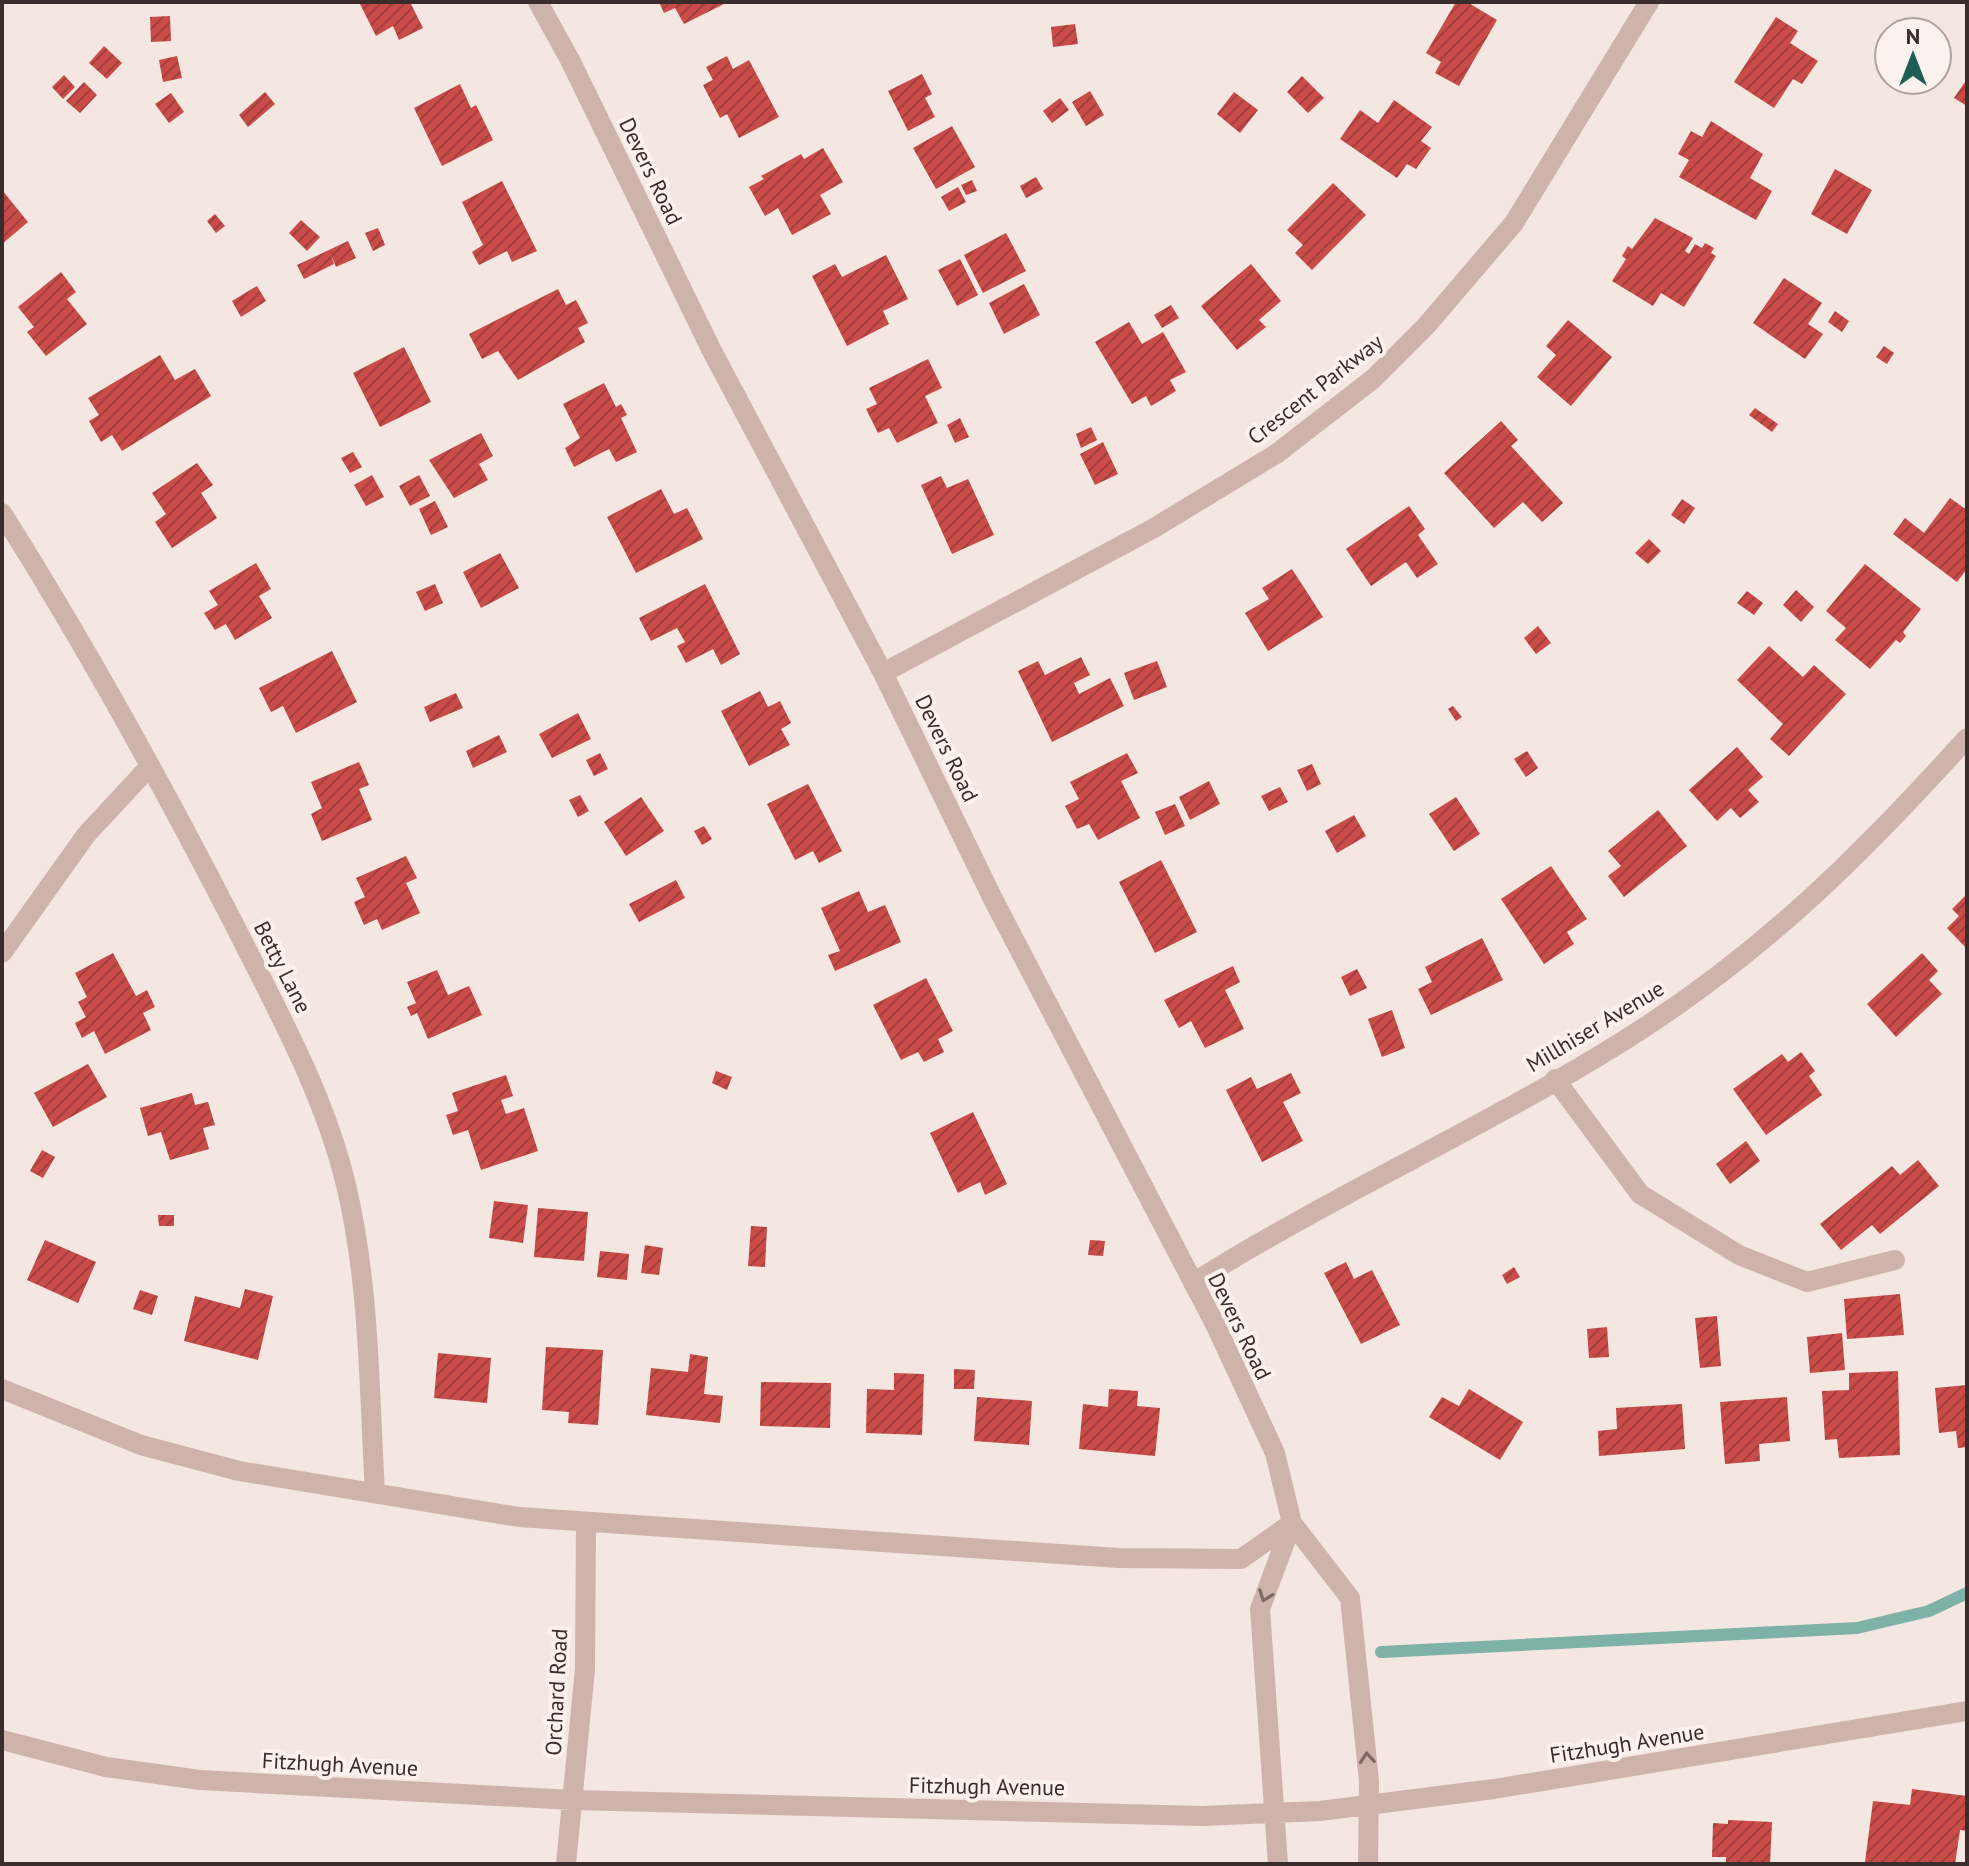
<svg xmlns="http://www.w3.org/2000/svg" width="1969" height="1866" viewBox="0 0 1969 1866" font-family="'PT Sans',sans-serif">
<style>
.lines{fill:none;stroke-linecap:round;stroke-linejoin:round}
.stream{stroke:#7eb2a9;stroke-width:12}
.building{fill:url(#building-hatch)}
.minor{stroke:#cdb3ab;stroke-width:20}
.oneway{stroke:#7c6964}
.labels{text-anchor:middle;dominant-baseline:central;stroke-width:8;stroke-linejoin:round;paint-order:stroke}
.street-label{font-size:22px;fill:#3a2c2a;stroke:#fbf1ed}
</style>
<defs>
<pattern id="building-hatch" width="6" height="6" patternUnits="userSpaceOnUse" patternTransform="scale(2)"><rect width="6" height="6" fill="#c94c49"/><path d="M-1 1l2-2M0 6l6-6M5 7l2-2" fill="none" stroke="#a43f3d"/></pattern>
</defs>
<rect width="100%" height="100%" fill="#f4e6e0"/>
<g class="lines">
<path class="stream" d="M1381,1652L1857,1628L1929,1611L1967,1593"/>
</g>
<path class="building" d="M359,2H410L423,28L399,40L393,26L376,36Z
M659,2H728L684,24L675,8L664,13Z
M1456,2H1467L1497,20L1459,86L1435,73L1441,62L1426,53Z
M170,16L171,41L151,42L150,17Z
M1776,17L1798,31L1790,43L1818,61L1802,84L1793,79L1774,108L1734,82Z
M1075,24L1078,44L1053,47L1051,27Z
M104,46L122,63L107,79L89,63Z
M177,56L182,78L163,82L159,60Z
M727,56L733,69L749,60L779,117L739,138L727,114L720,118L703,85L713,80L706,67Z
M922,74L932,94L925,98L935,117L908,131L888,91Z
M64,75L75,87L63,99L52,87Z
M1302,76L1324,98L1308,113L1287,92Z
M84,82L97,95L80,113L66,101Z
M1965,82L1967,83V106L1954,98Z
M460,84L471,108L476,105L493,140L442,166L414,108Z
M1090,91L1104,115L1086,126L1072,102Z
M265,92L275,104L248,127L239,115Z
M1234,92L1258,110L1240,133L1217,114Z
M171,93L184,112L169,123L155,104Z
M1060,98L1069,110L1052,123L1043,111Z
M1394,100L1432,127L1421,141L1431,148L1416,169L1407,164L1397,178L1340,139L1360,110L1378,123Z
M1711,121L1763,154L1750,178L1772,191L1756,220L1679,177L1689,160L1678,154L1691,131L1702,137Z
M952,126L975,167L936,189L913,148Z
M823,148L843,182L820,195L831,214L792,235L778,208L765,216L749,187L764,179L761,176L801,154L804,159Z
M1835,169L1872,190L1847,234L1811,214Z
M1036,177L1043,189L1026,198L1020,186Z
M972,180L977,191L966,195L961,185Z
M502,181L537,251L512,262L507,251L479,265L472,252L483,245L462,202Z
M1333,183L1366,215L1312,270L1295,253L1303,245L1287,230Z
M958,187L966,202L949,211L941,197Z
M2,190L28,222L2,244Z
M215,214L225,226L216,233L207,221Z
M1655,218L1693,238L1685,251L1689,254L1695,244L1702,248L1705,243L1714,248L1711,253L1716,256L1684,307L1661,293L1653,306L1612,281L1626,259L1622,256L1628,246L1632,249Z
M301,220L320,237L307,251L289,233Z
M378,228L385,245L373,251L365,233Z
M1006,233L1026,271L983,293L964,255Z
M348,241L356,258L336,267L331,255L334,264L304,279L297,265Z
M886,255L908,299L883,311L889,324L847,346L812,276L835,264L842,277Z
M960,259L978,295L957,306L938,270Z
M1251,264L1281,301L1259,320L1266,327L1237,350L1201,306Z
M61,272L76,292L67,299L87,324L46,356L27,332L34,327L18,307Z
M1784,278L1822,303L1808,324L1823,334L1805,359L1753,323Z
M1024,284L1040,315L1004,334L989,303Z
M257,286L266,301L241,317L232,301Z
M558,289L566,305L576,300L588,323L578,328L585,342L518,380L498,351L482,359L469,334Z
M1171,305L1179,318L1162,328L1154,315Z
M1835,311L1849,321L1842,332L1828,322Z
M1568,320L1612,357L1571,406L1537,377L1556,355L1546,346Z
M1129,322L1142,344L1163,332L1186,372L1170,380L1176,391L1151,406L1146,396L1132,404L1095,342Z
M1884,346L1894,353L1887,364L1876,357Z
M404,347L431,402L380,427L353,373Z
M160,355L175,380L195,369L211,396L122,451L112,435L101,442L89,421L99,415L88,398Z
M928,359L942,388L925,396L938,423L897,443L889,428L878,433L866,409L877,404L869,388Z
M604,383L616,407L621,404L627,415L621,418L637,452L616,462L609,449L574,467L565,448L580,438L563,404Z
M1755,408L1778,424L1772,432L1749,415Z
M960,418L969,437L955,443L947,425Z
M1501,421L1518,440L1511,446L1563,503L1542,522L1523,502L1494,528L1444,473Z
M1091,427L1097,440L1081,448L1076,434Z
M481,433L493,456L479,464L488,480L454,498L429,460Z
M1103,442L1118,474L1095,485L1080,454Z
M353,452L362,467L350,473L341,458Z
M197,463L213,485L201,493L217,518L172,548L155,522L166,514L152,493Z
M372,475L384,497L366,506L354,485Z
M419,475L430,496L410,506L399,486Z
M941,476L947,488L968,479L994,535L952,554L921,485Z
M661,489L674,514L687,508L703,539L636,573L607,517Z
M1950,498L1967,510V569L1957,582L1893,534L1905,518L1924,533Z
M1682,499L1695,508L1684,524L1671,515Z
M435,501L448,527L431,535L419,509Z
M1409,506L1425,529L1418,535L1438,564L1417,578L1406,562L1371,586L1346,549Z
M1649,539L1661,551L1648,564L1635,553Z
M500,553L519,588L481,608L463,572Z
M256,563L271,589L259,596L272,618L235,640L226,624L215,630L204,613L218,605L209,591Z
M1865,564L1921,609L1903,632L1906,636L1900,643L1896,640L1870,669L1835,640L1846,628L1826,611Z
M1292,569L1323,617L1268,651L1245,613L1269,599L1262,588Z
M435,584L443,603L425,611L416,592Z
M705,584L740,654L721,665L713,649L686,663L677,646L685,642L677,628L651,641L639,618Z
M1796,590L1814,607L1801,622L1783,605Z
M1747,591L1763,603L1754,615L1737,603Z
M1538,626L1551,643L1536,654L1524,638Z
M1769,646L1803,677L1814,665L1846,694L1789,756L1770,739L1783,724L1737,680Z
M332,651L357,702L296,733L283,706L271,712L259,688Z
M1081,657L1090,675L1074,683L1079,694L1110,678L1124,706L1052,742L1018,671L1038,661L1045,675Z
M1157,661L1167,687L1134,700L1124,673Z
M760,691L768,707L780,701L791,723L781,729L790,745L749,766L721,711Z
M456,693L463,708L430,722L424,707Z
M1453,706L1462,717L1456,721L1448,709Z
M578,713L591,739L552,758L539,734Z
M499,735L507,752L473,768L466,751Z
M1737,747L1763,777L1748,790L1759,802L1740,818L1731,808L1717,821L1689,790Z
M1527,751L1538,768L1526,777L1514,759Z
M600,753L608,769L594,776L586,760Z
M1127,753L1138,773L1121,781L1140,818L1098,840L1089,824L1077,829L1065,806L1079,799L1070,782Z
M359,762L369,785L359,789L372,820L322,841L311,814L322,808L311,782Z
M1312,764L1321,784L1307,791L1297,770Z
M1209,781L1220,804L1190,820L1179,797Z
M808,784L842,851L819,863L813,851L795,860L767,804Z
M1280,787L1288,802L1269,811L1261,796Z
M580,795L589,811L578,817L569,800Z
M641,797L664,831L626,856L604,822Z
M1456,797L1480,834L1454,851L1429,814Z
M1175,804L1185,826L1165,835L1155,812Z
M1658,810L1687,846L1624,897L1608,876L1621,866L1608,851Z
M1354,815L1366,836L1337,853L1325,831Z
M704,826L712,839L702,845L694,831Z
M406,856L417,878L406,883L420,913L382,930L377,919L364,925L354,902L365,897L356,878Z
M1161,860L1197,932L1155,953L1119,882Z
M1551,866L1587,919L1567,932L1574,944L1544,964L1501,899Z
M676,880L685,898L639,922L629,904Z
M859,891L868,912L885,905L901,942L835,971L828,955L840,951L821,908Z
M1967,894V949L1947,928L1959,916L1952,909Z
M1482,938L1503,980L1431,1015L1418,989L1432,982L1425,967Z
M113,953L136,996L147,990L155,1007L143,1013L151,1030L105,1054L94,1031L82,1038L75,1023L86,1017L78,1002L87,997L75,973Z
M1922,953L1938,971L1929,980L1942,994L1896,1037L1867,1004Z
M1233,966L1240,982L1225,990L1244,1029L1205,1048L1191,1021L1179,1028L1164,1000Z
M1357,969L1367,988L1350,996L1341,977Z
M437,970L448,995L469,986L482,1015L428,1039L417,1013L411,1016L407,1007L416,1003L407,982Z
M926,978L953,1031L938,1039L944,1052L924,1062L918,1052L901,1060L873,1005Z
M1392,1010L1405,1048L1382,1057L1368,1019Z
M1801,1052L1815,1071L1809,1076L1822,1095L1766,1135L1733,1089L1782,1054L1788,1062Z
M88,1064L107,1097L53,1127L34,1093Z
M716,1071L732,1077L727,1090L712,1083Z
M1291,1073L1301,1093L1283,1102L1303,1141L1262,1162L1226,1090L1251,1077L1257,1089Z
M506,1075L513,1096L501,1100L506,1114L524,1108L538,1151L481,1170L468,1130L453,1135L446,1115L458,1111L452,1093Z
M192,1093L195,1105L208,1102L215,1125L203,1128L209,1149L170,1160L161,1132L148,1136L140,1108Z
M973,1112L1007,1184L985,1195L980,1182L958,1193L930,1133Z
M1746,1141L1760,1161L1730,1184L1716,1164Z
M42,1150L55,1157L43,1178L30,1171Z
M1918,1160L1939,1186L1880,1234L1872,1225L1841,1250L1820,1224L1892,1166L1900,1175Z
M494,1201L528,1205L523,1243L489,1238Z
M538,1208L588,1212L584,1261L534,1257Z
M158,1215H174V1226H159Z
M751,1226L767,1227L765,1267L748,1266Z
M45,1240L96,1262L78,1303L27,1280Z
M1090,1240L1105,1241L1103,1256L1088,1255Z
M645,1245L663,1248L659,1275L641,1273Z
M600,1251L629,1254L627,1280L597,1277Z
M1346,1262L1354,1279L1372,1270L1400,1325L1361,1344L1324,1273Z
M1514,1267L1520,1277L1507,1284L1502,1275Z
M245,1289L273,1296L258,1360L184,1341L195,1296L240,1308Z
M140,1290L158,1296L152,1315L133,1309Z
M1900,1294L1904,1335L1847,1339L1844,1299Z
M1717,1316L1721,1366L1700,1368L1695,1318Z
M1607,1327L1609,1357L1589,1358L1587,1329Z
M1842,1333L1845,1370L1810,1373L1807,1337Z
M546,1347L603,1350L598,1425L568,1423L569,1412L542,1410Z
M438,1353L491,1358L487,1403L434,1398Z
M690,1354L708,1357L704,1394L723,1396L720,1423L646,1415L651,1368L688,1372Z
M954,1369L975,1370L974,1389H954Z
M1898,1371L1900,1455L1839,1458L1837,1439L1825,1440L1822,1391L1849,1390V1373Z
M894,1373L924,1374L922,1435L866,1433L867,1389L894,1390Z
M761,1382L831,1383L830,1428L760,1426Z
M1967,1385V1447L1958,1448L1956,1431L1939,1433L1935,1388Z
M1109,1389L1138,1391L1137,1406L1160,1408L1155,1456L1079,1449L1083,1404L1108,1407Z
M1469,1389L1523,1422L1500,1460L1429,1417L1442,1397L1459,1406Z
M977,1397L1032,1401L1029,1445L974,1441Z
M1787,1397L1790,1441L1759,1444L1760,1461L1725,1464L1720,1402Z
M1682,1404L1685,1449L1599,1456L1598,1431L1617,1429L1616,1408Z
M1912,1789L1967,1796V1831L1960,1830L1955,1864L1865,1862L1873,1801L1910,1805Z
M1728,1820L1772,1822L1770,1864H1726V1857H1712L1713,1823L1728,1824Z"/>
<g class="lines">
<path class="minor" d="M538,2L570,60L712,351L883,673L994,901L1215,1324L1275,1453L1292,1523L1350,1598L1369,1781L1368,1864
M2,513C86,646 162,784 234,924C276,1008 324,1093 346,1185C370,1285 369,1391 375,1493
M883,673L1154,528L1276,454L1373,379L1426,326L1514,223L1649,2
M2,953L86,835L150,766
M1555,1079L1640,1194L1739,1255L1807,1282L1895,1260
M1193,1283C1339,1191 1498,1122 1642,1029C1771,945 1865,851 1967,738
M2,1389L141,1445L239,1471L519,1517L1118,1558L1241,1559L1292,1523
M2,1740L106,1767L200,1780L573,1800L1202,1816L1320,1811L1494,1789L1967,1711
M566,1864L585,1669L586,1523
M1278,1864L1260,1609L1292,1523"/>
</g>
<defs><path id="oneway-chevron" d="M-2-3.5L2.5 0L-2 3.5" fill="none" stroke-width="1.6" stroke-linecap="round" stroke-linejoin="round" transform="scale(2)"/></defs>
<g class="oneway">
<use href="#oneway-chevron" transform="translate(1265 1596) rotate(110)"/>
<use href="#oneway-chevron" transform="translate(1367 1758) rotate(-95)"/>
</g>
<g class="labels">
<g class="street-label">
<text transform="translate(651 171) rotate(64)">Devers Road</text>
<text transform="translate(1315 389) rotate(-38)">Crescent Parkway</text>
<text transform="translate(947 748) rotate(64)">Devers Road</text>
<text transform="translate(283 967) rotate(63)">Betty Lane</text>
<text transform="translate(1595 1026) rotate(-31)">Millhiser Avenue</text>
<text transform="translate(1240 1326) rotate(64)">Devers Road</text>
<text transform="translate(556 1692) rotate(-87)">Orchard Road</text>
<text transform="translate(1627 1743) rotate(-9)">Fitzhugh Avenue</text>
<text transform="translate(340 1764) rotate(3)">Fitzhugh Avenue</text>
<text transform="translate(987 1786) rotate(1)">Fitzhugh Avenue</text>
</g>
</g>
<rect width="1969" height="1866" fill="none" stroke="#3a2c2a" stroke-width="8"/>
<g transform="translate(1913 56)"><circle r="38" fill="#fbf1ed" stroke="#aea29f" stroke-width="2"/>
<path d="M0-6L14 30L0 20L-14 30Z" fill="#1e5e54"/>
<text y="-12" font-size="22" font-weight="bold" text-anchor="middle" fill="#3a2c2a">N</text>
</g>
</svg>
